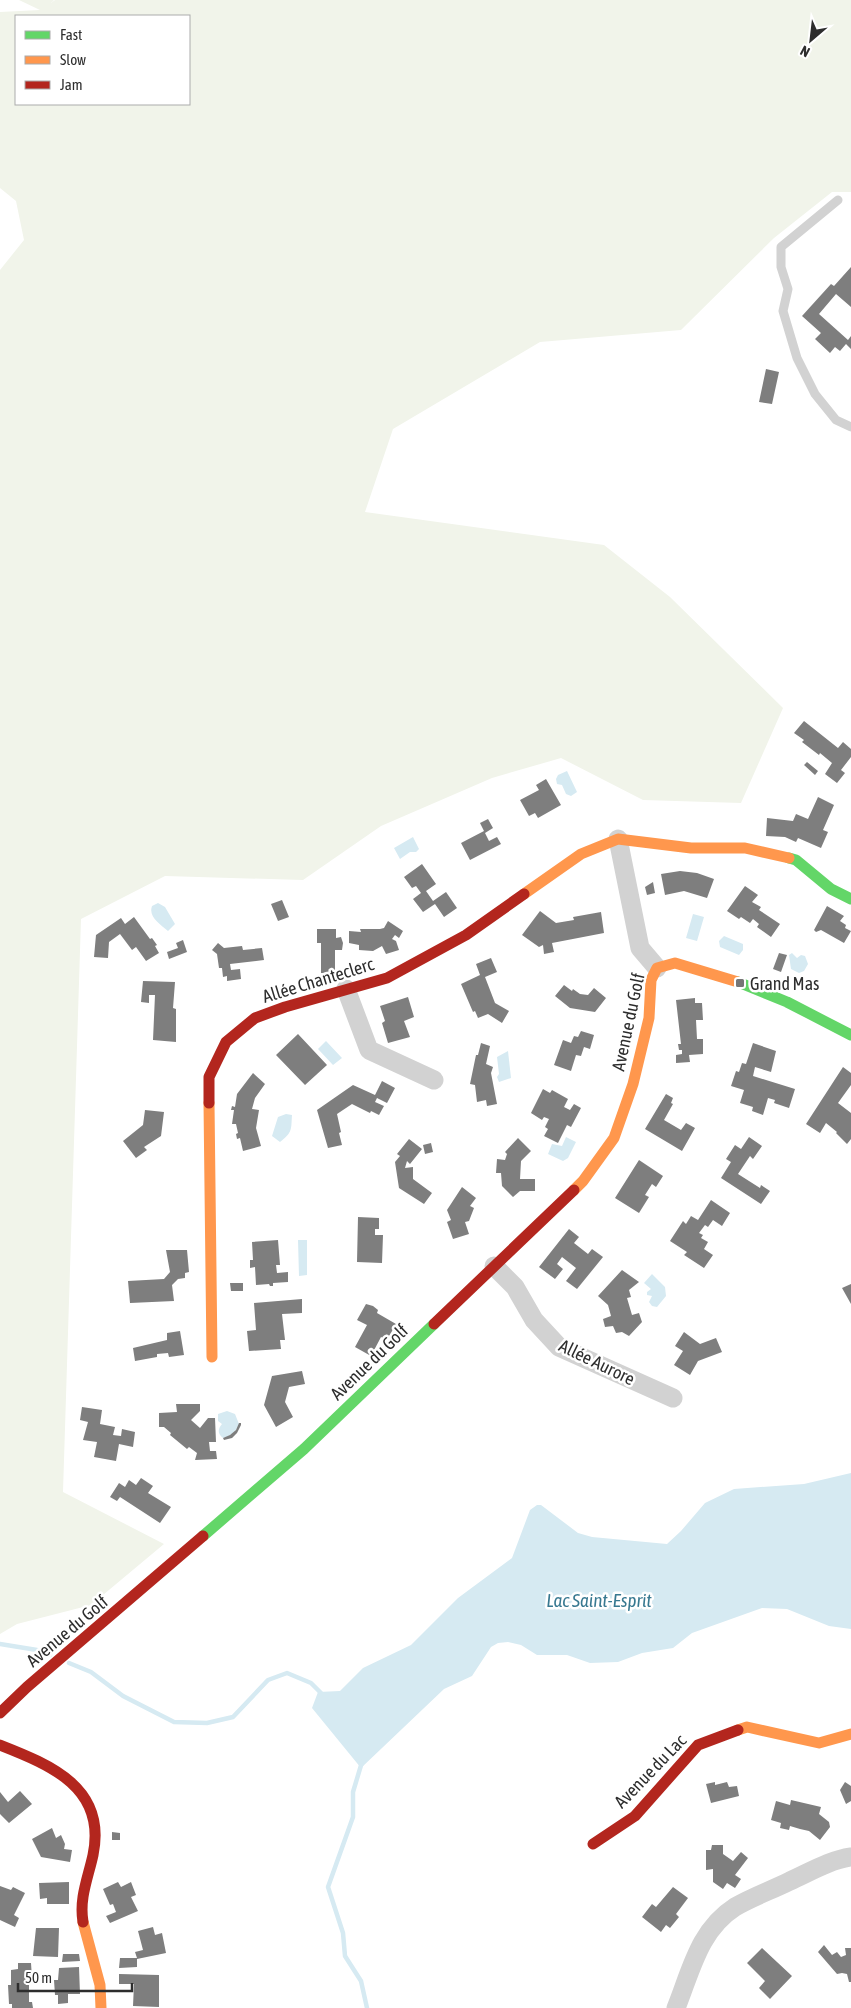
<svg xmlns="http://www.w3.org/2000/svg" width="851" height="2008" viewBox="0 0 851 2008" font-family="'Asap Condensed',sans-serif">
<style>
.green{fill:#f1f4ea;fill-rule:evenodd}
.water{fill:#d6eaf2}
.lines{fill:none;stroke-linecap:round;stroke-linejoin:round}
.stream{stroke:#d6eaf2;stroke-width:4.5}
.building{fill:#7e7e7e}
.lane{stroke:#d2d2d2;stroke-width:9}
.street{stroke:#d2d2d2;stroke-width:19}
.fast{stroke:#63d668;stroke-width:11}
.slow{stroke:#ff974d;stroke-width:11}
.jam{stroke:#b3261e;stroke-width:11}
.poi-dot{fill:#767676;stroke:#fff;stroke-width:2}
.labels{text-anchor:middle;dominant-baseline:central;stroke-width:5;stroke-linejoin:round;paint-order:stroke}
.street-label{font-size:18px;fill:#2d2d2d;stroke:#fff}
.poi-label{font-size:18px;fill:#2d2d2d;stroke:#fff;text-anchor:start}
.water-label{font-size:19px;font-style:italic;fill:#387991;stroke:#fff}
</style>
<rect width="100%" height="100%" fill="#fff"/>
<path class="green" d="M19,0H54L51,3L55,0H851V192H832L774,238L681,330L540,342L393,429L365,512L604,545L670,597L783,708L741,803L643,800L561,758L492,778L381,826L303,880L165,876L81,919L63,1492L164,1544L91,1605L17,1624L0,1634V270L24,240L16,201L0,188V12L40,10ZM16,16H189V104H16Z"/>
<path class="water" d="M567,771L577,792L571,796L566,794L562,785L557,784L556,779L558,775Z
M413,837L419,849L416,852H410L400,859L394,848Z
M158,903L165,907L175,924L168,931C160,924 148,917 152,906Z
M693,914L704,917L697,941L686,938Z
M724,936L743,944V950L739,955L720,947L719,941Z
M792,953L797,958L801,955L805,956L808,964L804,971L799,973L791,969L789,955Z
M326,1041L342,1058L333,1065L318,1049Z
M508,1051L511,1078L499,1082L497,1077L499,1074L497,1057Z
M286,1114L292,1115C291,1129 293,1132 280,1142L272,1136L278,1117Z
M566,1137L576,1142L568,1158L563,1161L548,1154L552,1144L562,1146Z
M298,1240H307V1275L299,1276Z
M652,1274L665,1287L666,1296L657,1307L652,1306L649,1302L652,1296L647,1295V1292L651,1289L644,1283Z
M227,1411L235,1414L239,1424C236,1432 231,1436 223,1438C217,1433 218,1429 222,1424L218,1421V1414Z
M851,1473V1629L829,1626L787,1609L762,1608L692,1633L673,1648L642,1653L618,1662L590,1663L567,1655H537L521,1645L508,1642L498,1643L491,1647L472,1676L444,1689L361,1768L312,1708L318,1692L340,1691L363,1668L411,1645L458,1598L512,1558L530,1510L537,1505H541L578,1533L592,1537L667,1544L681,1531L705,1503L734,1489L804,1484Z"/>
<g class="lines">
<path class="stream" d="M0,1644L37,1650L50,1655
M69,1663L91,1672L123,1696L174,1722L207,1723L233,1717L268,1680L287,1673L311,1683L321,1693
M362,1762L353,1792V1817L328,1887L343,1933L345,1956L361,1981L367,2008"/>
</g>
<path class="building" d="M851,267V307L836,294L819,314L848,340L851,336V349L846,344L840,351L835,347L830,353L815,339L821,333L802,316L831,284L834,286Z
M766,369L779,372L772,404L759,402Z
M804,721L838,748L843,742L851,749V757L841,770L845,773L837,783L825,774L832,763L820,753L819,755L802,742L804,740L794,733Z
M807,762L818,771L815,775L804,765Z
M546,779L561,805L538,818L535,813L529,816L520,800L539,790L536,785Z
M818,797L834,805L823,830L828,832L821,848L798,838L796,842L785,837L766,836L767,818L793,821L796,814L808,819Z
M488,819L493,828L485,833L489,841L497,837L501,844L470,860L461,843L484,831L480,823Z
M422,864L436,884L426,891L433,901L446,892L457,908L444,917L435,904L423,912L413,899L421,893L416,886L412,888L404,877Z
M680,871L697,873L714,879L707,898L684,891L665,895L661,874Z
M653,882L655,893L647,895L645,887Z
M745,886L758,895L752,902L761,907L759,910L780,924L771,937L757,927L759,924L753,919L750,923L741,917L739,919L727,911Z
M282,900L289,917L278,921L271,904Z
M827,906L844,916L840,921L846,925L845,928L851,931L844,943L821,930L816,932L814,930Z
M540,911L556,923L574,920L573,917L601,912L604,933L552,943L554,952L544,954L543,945L539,947L522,935Z
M134,917L150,939L152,938L157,945L155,946L159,953L146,961L136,947L132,950L120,934L109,942L108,958L94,957L96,935L121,918L125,924Z
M388,921L403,931L399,938L395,935L392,939L396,941L399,950L386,954L382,946L373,951L359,950V945L349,943V931L361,932L360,929H380L384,928Z
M317,929H336V938L341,937L343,943L342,950H335V974L321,973V943H317Z
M183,940L187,952L169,959L167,952L178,948L176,943Z
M218,943L224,948L242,946L243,950L262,948L264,960L230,964L231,970L240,969L241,979L227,981V976L223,977L222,968H219L217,954L212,950Z
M779,953L787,955L781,972L773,969Z
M491,958L497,972L485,977L495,1003L509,1011L502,1023L488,1014L478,1018L475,1011L473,1012L461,984L480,975L476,964Z
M143,981L175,982L173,1008L176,1009V1042L153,1040L155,995H149V1003L141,1002Z
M564,985L572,991L573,989L580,994L588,995L594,988L606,998L595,1012L570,1008L555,996Z
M408,997L414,1017L404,1021L410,1037L388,1043L382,1023L385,1021L380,1006Z
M695,998V1003H702L703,1020H696L697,1039H703V1054L689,1055L690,1062L676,1063V1055L682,1054V1050H679L678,1044H681L676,1000Z
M581,1031L594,1035L590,1049L584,1047L581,1056L576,1055L571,1071L554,1065L563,1040L571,1043L574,1036L578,1037Z
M298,1034L327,1065L305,1085L276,1055Z
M481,1043L490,1046L486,1064L493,1067L491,1073L497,1104L487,1106L486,1100L477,1102L475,1085L470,1084L476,1055H478Z
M753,1043L776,1051L771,1072L755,1067L753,1076L795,1089L789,1108L774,1103L775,1100L768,1098L763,1115L752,1111L753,1107L740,1103L744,1090L731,1086L736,1071L739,1072L742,1063L746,1064Z
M843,1067L851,1073V1085L838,1103L851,1113V1139L847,1144L836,1133L837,1132L826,1123L820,1133L806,1124Z
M253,1073L265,1084L255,1098L252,1109L259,1110L256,1128L261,1146L243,1151L240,1138L237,1139L236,1134L238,1133L236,1124H232L234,1110H231L232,1106L235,1107L237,1094Z
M382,1081L395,1088L387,1103L377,1098L375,1102L384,1106L379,1115L371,1111L370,1113L352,1104L337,1114L341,1132L339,1133L342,1145L328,1148L317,1110L353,1085L375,1095Z
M543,1089L550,1093L552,1090L568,1099L564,1107L570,1110L574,1104L581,1108L571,1127L567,1125L558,1143L544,1136L548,1129L545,1127L549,1119L544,1117L542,1120L531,1113Z
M666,1094L673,1098L671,1103L673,1104L664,1120L681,1130L686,1123L695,1128L682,1151L645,1129Z
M145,1110L164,1112L161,1136L144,1147L147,1150L136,1158L123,1141L143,1125Z
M749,1137L762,1146L753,1159L750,1156L738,1174L760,1188L761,1185L770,1191L761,1204L721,1178L731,1162L726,1159L735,1145L741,1149Z
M518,1138L531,1151L521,1161L520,1179H535V1191H520L513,1197L502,1186L501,1173H496L497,1159L505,1160L507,1154L505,1152Z
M409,1139L422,1149L410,1164L407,1161L405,1168L413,1167V1179L432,1193L424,1204L399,1188L395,1162L400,1156L397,1154Z
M431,1143L433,1152L425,1154L423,1145Z
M639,1160L663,1176L656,1187L652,1184L645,1195L649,1197L639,1213L615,1198Z
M462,1187L476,1198L470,1206L474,1208L469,1221L465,1222L469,1234L453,1239L447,1222L451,1220L447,1210Z
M711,1200L730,1213L722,1226L713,1220L708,1227L705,1225L699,1233L703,1235L701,1238L708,1242L704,1249L713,1255L704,1268L684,1255L687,1252L670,1241L683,1221L686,1224L691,1216L698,1220Z
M358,1217L379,1218V1229H375V1235H383L382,1263L357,1262Z
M569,1229L579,1237L574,1243L588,1254L592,1249L603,1257L577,1289L566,1281L576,1268L562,1257L557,1264L563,1269L555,1279L539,1267Z
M278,1240L280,1265H276L277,1273L288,1272V1282L273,1283V1286H270L269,1284L256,1285L255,1267L250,1268V1260H253L252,1242Z
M166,1250H187L189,1272L185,1273V1278L178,1279L172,1285L174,1301L130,1303L128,1281L164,1279L170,1272Z
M622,1270L639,1282L629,1290L631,1297L627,1298L632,1315L639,1313L642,1322L629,1336L622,1332L616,1333L613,1326L605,1327L603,1319L611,1316L608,1305L598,1296Z
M230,1283H243V1291H231Z
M851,1284V1304L842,1288Z
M302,1299V1313L282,1314L285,1340H280L281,1349L249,1351L247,1331L256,1330L254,1303Z
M366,1304L373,1306L378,1310L377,1313L396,1324L387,1340L381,1337L371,1356L355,1347L367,1325L357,1320Z
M180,1331L184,1355L169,1357L168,1353L157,1354V1357L135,1361L133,1348L167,1340V1333Z
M684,1332L700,1344L716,1338L722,1352L698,1361L690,1375L674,1365L683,1351L675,1346Z
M302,1371L305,1384L289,1387L285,1402L293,1417L276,1427L264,1405L272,1376Z
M176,1404H200V1411L191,1420L200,1428L208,1418H215L216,1442H209L210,1451H216L217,1459L195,1460L197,1453L189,1447L187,1449L170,1435L171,1433L164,1427H159V1413L177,1412Z
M82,1407L102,1410L100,1424L115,1427L113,1435L121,1436L122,1429L135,1432L133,1447L119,1444L116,1461L94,1457L97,1442L83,1440L88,1422L80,1420Z
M239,1423H241V1425L237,1433L232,1438L224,1440L223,1438L230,1435L236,1430Z
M141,1478L153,1486L148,1493L171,1507L160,1523L120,1497L117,1501L110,1497L119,1483L125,1487L129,1480L136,1485Z
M715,1782V1785L727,1782L729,1787L737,1786L739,1796L711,1803L706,1784Z
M845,1782L851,1786V1801L846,1804L840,1790Z
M20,1791L32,1804L9,1823L0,1814V1792L8,1802Z
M791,1800L821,1807L819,1814L829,1822L830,1827L820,1840L809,1831L800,1829L790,1826L789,1830L780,1828L781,1823L771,1820L776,1801L790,1805Z
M52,1828L56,1838L61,1835L65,1844L64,1849L72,1850L70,1862L41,1857L32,1839Z
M112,1832L120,1833V1840H112Z
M712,1845H723V1854L733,1861L741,1852L748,1858L735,1875L741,1879L735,1888L727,1883L723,1889L713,1882V1869L706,1870V1850H711Z
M69,1882V1904H47V1898L40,1899L39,1883Z
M118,1882L121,1887L131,1882L136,1895L131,1897L138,1911L110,1923L106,1916L116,1912L113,1904L110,1905L103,1889Z
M0,1886L11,1890L13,1887L25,1893L14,1915L19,1918L15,1927L0,1920Z
M673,1887L688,1898L676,1914L679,1917L670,1928L666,1925L661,1932L642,1917L652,1904L656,1907Z
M153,1927L155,1935L162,1933L166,1953L137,1959V1967L119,1968L120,1958H137L135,1952L143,1950L138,1931Z
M36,1928H59L58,1957L33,1956Z
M824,1945L832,1955L837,1952L841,1957L846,1955L845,1948H851V1982H849L847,1974L842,1973L837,1974L818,1952Z
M762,1948L792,1976L770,1999L759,1988L765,1981L747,1963Z
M63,1954H79L80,1961L62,1962Z
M18,1963H31L32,1978L26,1979V1985H29V2002H32L33,2008H12V2004H9L8,1985H11V1970L18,1969Z
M79,1967L80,1994H68V2003L58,2004V1995H55L54,1980H58L59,1968Z
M119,1974L159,1975V2007L133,2006L134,1984H119Z"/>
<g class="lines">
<path class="lane" d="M838,200L781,247V267L788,289L783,311L797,358L815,394L836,420L851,427"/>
<path class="street" d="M618,839L640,948L657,968
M346,989L369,1050L434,1080
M494,1266L515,1287L534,1320L559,1347L673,1398
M676,2008C691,1971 699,1930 735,1907C752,1897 772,1890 790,1881C810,1872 830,1860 851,1857"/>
<path class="fast" d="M789,858L796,860L831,889L851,899
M738,982L787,1002L851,1035
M203,1536L304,1449L434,1324"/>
<path class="slow" d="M524,894L581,854L618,839L691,848H745L789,858
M209,1103L212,1357
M574,1190L583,1181L614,1138L633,1084L649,1018L651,980L657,968L675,963L738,982
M738,1730L747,1727L819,1743L851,1734
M83,1922L100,1985L101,2008"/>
<path class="jam" d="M209,1103V1077L226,1042L255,1018L285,1007L387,978L466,935L524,894
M434,1324L574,1190
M0,1713L27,1687L203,1536
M0,1745C51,1765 107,1788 93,1855C88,1878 79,1898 83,1922
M593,1844L635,1816L698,1745L738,1730"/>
</g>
<rect class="poi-dot" x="735" y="978" width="10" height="10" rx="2.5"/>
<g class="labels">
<g class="street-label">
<text transform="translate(318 980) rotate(-17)">Allée Chanteclerc</text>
<text transform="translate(628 1022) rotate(-78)">Avenue du Golf</text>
<text transform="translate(369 1362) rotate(-44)">Avenue du Golf</text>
<text transform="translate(597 1362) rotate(26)">Allée Aurore</text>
<text transform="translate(67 1631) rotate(-40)">Avenue du Golf</text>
<text transform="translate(650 1771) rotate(-46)">Avenue du Lac</text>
</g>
<g class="poi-label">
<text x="750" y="983">Grand Mas</text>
</g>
<g class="water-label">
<text x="599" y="1600">Lac Saint-Esprit</text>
</g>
</g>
<rect x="15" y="15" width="175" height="90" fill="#ffffff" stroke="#ababab"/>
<rect x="25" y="31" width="25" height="8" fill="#63d668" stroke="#ababab"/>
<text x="60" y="40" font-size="15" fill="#2d2d2d">Fast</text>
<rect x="25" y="56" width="25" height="8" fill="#ff974d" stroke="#ababab"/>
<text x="60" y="65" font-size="15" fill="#2d2d2d">Slow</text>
<rect x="25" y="81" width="25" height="8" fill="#b3261e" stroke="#ababab"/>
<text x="60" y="90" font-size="15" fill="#2d2d2d">Jam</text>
<g transform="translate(811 40) rotate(208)" stroke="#ffffff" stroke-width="4" paint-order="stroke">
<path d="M0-4L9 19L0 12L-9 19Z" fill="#2d2d2d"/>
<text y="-8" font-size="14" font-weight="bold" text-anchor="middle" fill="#2d2d2d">N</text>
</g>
<path d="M18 1983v8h114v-8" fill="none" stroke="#2d2d2d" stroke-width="2.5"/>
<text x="25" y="1983" font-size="15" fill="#2d2d2d" stroke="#ffffff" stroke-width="4" paint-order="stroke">50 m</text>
</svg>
